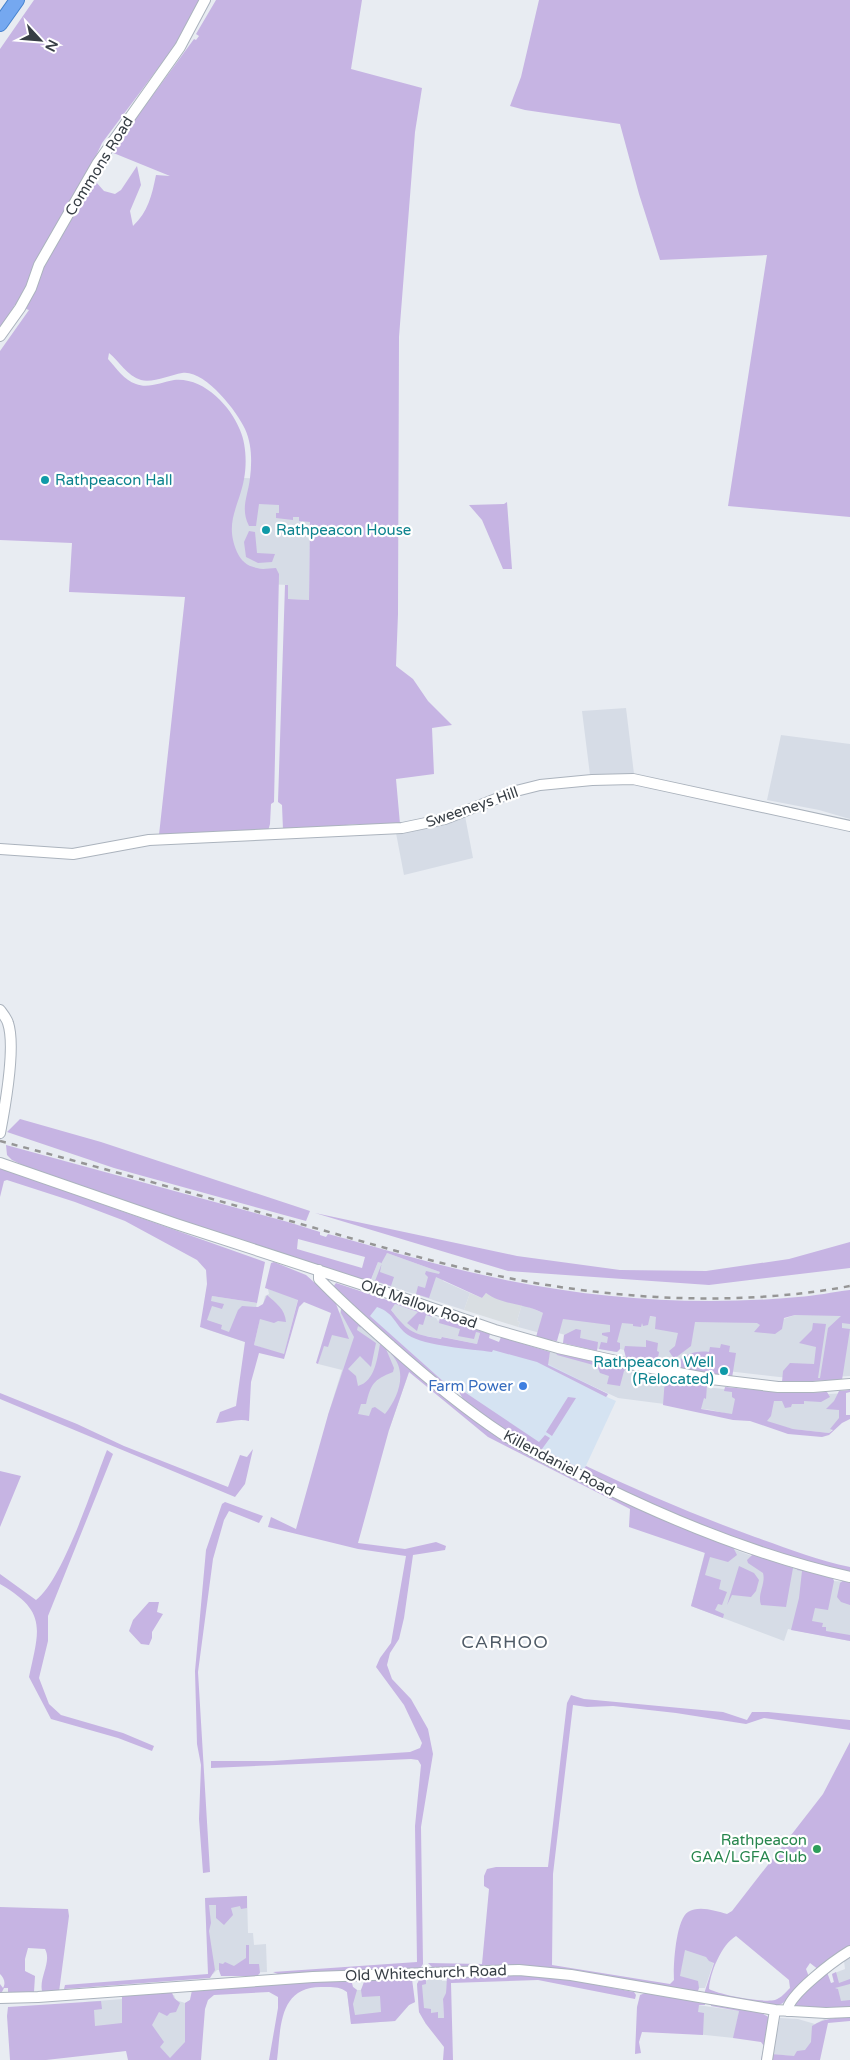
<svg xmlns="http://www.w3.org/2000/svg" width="850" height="2060" viewBox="0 0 850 2060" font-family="'Varela Round',sans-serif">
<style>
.residential{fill:#d6dce6}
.commercial{fill:#d5e3f2}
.industrial{fill:#d9dee2}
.green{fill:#c6b4e3;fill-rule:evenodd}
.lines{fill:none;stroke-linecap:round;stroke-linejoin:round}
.minor-casing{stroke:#abb3bd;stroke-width:12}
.highway-casing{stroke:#4683ce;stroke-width:16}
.minor{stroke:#fff;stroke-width:10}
.highway{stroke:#75a8f0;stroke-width:14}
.rail{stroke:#969696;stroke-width:2.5;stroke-dasharray:6 6;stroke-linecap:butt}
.culture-dot{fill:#0f9aa8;stroke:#fff;stroke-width:2}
.shop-dot{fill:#3f7fe0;stroke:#fff;stroke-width:2}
.leisure-dot{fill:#2e9e5b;stroke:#fff;stroke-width:2}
.labels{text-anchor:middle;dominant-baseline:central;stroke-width:4.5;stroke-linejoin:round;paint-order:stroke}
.street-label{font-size:15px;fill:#373e45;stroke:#fff}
.culture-label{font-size:15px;fill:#0d838f;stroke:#fff;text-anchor:start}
.shop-label{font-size:15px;fill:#366cbe;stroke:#fff;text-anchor:end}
.leisure-label{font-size:15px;fill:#27864d;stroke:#fff;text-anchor:end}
.quarter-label{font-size:18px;letter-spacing:1px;fill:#4f5b67;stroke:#fff}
</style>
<rect width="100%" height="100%" fill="#e8ecf2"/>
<path class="residential" d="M222,477L311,481L309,600L287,599L288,585L219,582Z
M626,708L634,774L590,775L582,711Z
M781,735L850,744V819L819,810L767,800Z
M465,816L473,858L404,875L396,833Z
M387,1253L440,1272L443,1281L470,1293L464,1310L371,1280L378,1262Z
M268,1289L298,1299L284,1355L254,1345L265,1296L269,1294Z
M212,1296L257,1303L248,1343L203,1328Z
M395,1304L436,1318L438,1321L440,1319L480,1333L477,1344L443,1337L442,1339L415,1334L402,1324L391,1310Z
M522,1304L543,1313L617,1311L655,1317L758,1323L763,1326L795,1315H850V1376L802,1379L779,1377L683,1366L674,1359L668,1363L626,1354L624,1350L620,1349L617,1352L599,1349L566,1340L565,1335L562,1334L558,1333L555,1337L518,1327L520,1322L517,1321Z
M335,1308L339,1314L341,1309L361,1328L366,1330L409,1372L389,1430L328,1415L342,1370L318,1364Z
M550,1352L684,1385L793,1396L846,1393V1415L829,1433L793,1429L711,1410L618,1398L547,1365Z
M708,1540L752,1556L832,1578L834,1581L850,1582V1641L788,1629L784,1641L691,1606Z
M247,1896L248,1933H253L254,1945L266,1944L267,1972L220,1974L219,1970H217L213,1974H209L205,1898Z
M690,1919L716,1956L705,1988H699L697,1993L677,1990Z
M850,1956V2005L839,2006L832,1974L845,1969L844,1961Z
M442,1979V1981H447L446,1994L443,2000L444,2018L426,2024L419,2012L417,1984L422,1980Z
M364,1985L415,2002L409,2005L395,2021L351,2024L347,1992L341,1988L353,1987L357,1990H361Z
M192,1994L200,2060H133L132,2050L86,2055L84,2002L174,1995L176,2000L185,2003L190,2000Z
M698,2005L739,2011L734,2038L638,2028Z
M780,2018L798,2019L815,2024L826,2018L818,2059L772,2054L774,2029H778Z"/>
<path class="commercial" d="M373,1305L391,1310L402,1324L415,1334L538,1359L608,1394L607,1397L616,1401L584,1470L539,1448L462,1396L456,1388L444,1382L367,1314Z"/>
<path class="industrial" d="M470,1293L482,1298L486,1293L511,1303L522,1304L517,1321L520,1322L518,1327L464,1310Z"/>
<path class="green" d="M34,0H199L180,39L102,143L88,173L104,191L115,194L121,190L137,166L141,185L130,211L133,226C148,212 152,195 156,175L170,176L111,152L194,39L196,40L199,36L196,34L216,0H362L351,69L422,88L415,132L399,337L398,614L396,666L413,679L428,701L452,725L432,728L434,774L396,779L400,824H358L283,830L282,805L278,802L285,585H288V599L309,600L310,522L299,521V517H293V520L276,518V513H279V505L259,504L256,526H249C240,508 248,496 250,478C252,462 252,444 245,429C237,411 204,369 182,373C170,375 153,383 141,380C127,376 119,361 109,353L108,359C117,369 124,380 136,384C148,389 162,382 174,380C203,377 230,405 240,430C246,444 247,463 244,479C239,507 224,522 237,552C241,561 247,566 257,568C263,570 269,568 276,568L279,574L274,802L271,804L270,824L268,831L159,835L185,597L69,592L72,543L0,540V351L29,310L15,305L0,328V49Z
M539,0H850V517L728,506L767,255L660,260L639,194L620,124L525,110L510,106L521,77Z
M507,502L512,569H503L482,520L469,505L504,504Z
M249,531L255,532L257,553L275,554L272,562L258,563L246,557L244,542Z
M20,1119L101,1142L310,1211L306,1221L114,1168L7,1132Z
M6,1145L288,1222L320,1232V1235L326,1237L328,1234C377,1247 425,1262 474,1273C579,1298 690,1307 798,1297C815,1296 833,1292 850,1290V1324L842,1323V1328L850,1329L842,1380L782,1382L783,1371L790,1363L814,1364L816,1347L799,1343L812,1330L813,1323L826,1324L818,1378H820L828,1328L841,1316L795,1315L784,1318L782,1329L775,1334L754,1332L760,1325L757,1323L695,1322L691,1346L674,1359L669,1351L675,1346L678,1333L655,1329L656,1317L650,1316L648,1325L643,1326L642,1323L641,1327L633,1326V1324L622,1323L617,1342L620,1343V1349L617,1352L599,1349L601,1342L607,1343L608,1337L602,1335V1333L610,1332V1325L563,1319L557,1341L547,1340L536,1337L543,1313C524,1303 502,1305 486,1293L482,1298L436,1277L429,1298L416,1294L418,1286L425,1288L428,1277L425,1274L426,1271L439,1274L440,1272L387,1253L382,1262L380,1272L394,1277L391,1286L375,1281L382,1263L378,1262L370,1282L268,1250L33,1170L12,1160L7,1155ZM298,1239L365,1257L362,1268L297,1249Z
M0,1168L265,1262L257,1303L212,1296L211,1301L224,1304L222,1309L212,1306L207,1320L222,1325L221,1329L229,1332L238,1310L242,1306L258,1307L263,1304L267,1295C276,1303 285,1309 286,1322L278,1321L274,1323L260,1319L254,1345L284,1354L298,1300L265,1288L271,1263L274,1262L306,1275L335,1301L349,1339L332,1335L328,1347L324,1346L318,1364L316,1363L331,1313L304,1302L299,1307L284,1359L259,1353L251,1382L249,1421C238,1418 228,1423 216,1423L220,1412L236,1406L245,1342L200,1327L207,1284L206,1270L197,1260L125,1221L75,1202L7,1180L4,1181L0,1197Z
M315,1213L517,1256L620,1270L706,1271L789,1259L850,1242V1268L709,1285L508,1271Z
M336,1283L432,1315V1317L426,1315L423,1325L419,1324L417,1331L407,1323L418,1312L395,1304L391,1310C409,1333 413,1334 441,1339L442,1337L477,1344L480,1333L476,1332L474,1339L458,1336L460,1329L439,1323L440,1318L490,1334L489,1338L499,1342L501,1337L550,1352L548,1365L608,1394L606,1397L537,1362L493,1350L492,1352C471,1349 425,1346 408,1335C395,1326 395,1313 377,1307L370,1316L444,1382L438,1381L333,1287Z
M341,1308L360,1325L361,1328L358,1326L357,1330L376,1343L371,1367L360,1356L348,1369L356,1376L358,1386C375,1381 377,1359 380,1344L386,1349L394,1368L393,1372C373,1380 371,1384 366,1404H361L358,1414L369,1416L372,1408L375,1407L385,1414C399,1397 408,1371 391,1354V1351C422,1381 456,1409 492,1433C567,1481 651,1513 733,1547L737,1555L728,1562L710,1557L705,1575L721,1580L719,1589L727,1592L722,1605L718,1604L715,1610L724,1614L723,1618L691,1606L705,1553L629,1527L630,1509L488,1437L409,1372L389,1430L358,1543L405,1549L436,1542L446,1546L445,1550L413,1555L404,1618L399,1639L390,1653L387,1665L392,1679L411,1699L428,1729L433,1754L421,1827L423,1964L420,1969L278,1974L273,1972L417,1962L415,1826L421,1765L418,1760L411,1759L211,1768V1761H272L410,1752L420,1748L422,1743L404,1705L376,1667L380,1658L391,1643L406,1556L358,1549L268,1527L271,1517L296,1529L328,1415L354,1337L341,1313Z
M576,1329L581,1330L580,1338L598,1342L597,1351L563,1343L564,1335Z
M646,1340L658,1343L657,1351L659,1352L658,1358L669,1362L668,1367L626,1358L624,1350L625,1346L646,1347Z
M721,1344L730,1346L729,1352L736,1353L732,1378L679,1369L676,1365C683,1354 697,1350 709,1352L710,1347L720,1348Z
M556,1353L627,1369L624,1371L620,1386L607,1384L609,1376L600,1373L597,1366L557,1355Z
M665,1378L707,1385L706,1399L704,1398L701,1409L732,1414L735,1399L732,1397V1392L724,1391L725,1387L793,1393L827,1392L830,1397L821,1402L804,1401V1404H792L791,1407L785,1408L782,1401H774L771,1416L767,1421L793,1429L829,1433L833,1430L830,1429L839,1418V1410L826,1409L834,1401L839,1391L850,1390V1392L846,1393V1415H850V1419L842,1423L829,1435L822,1437L788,1434L750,1421L733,1420L663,1405Z
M458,1390L463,1391L539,1442L545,1435L550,1438L542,1449L583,1470L586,1466C641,1492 697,1516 755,1537C786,1548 817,1560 850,1567V1573L748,1545L637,1499L516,1439L464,1401Z
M0,1393L77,1424L124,1446L228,1487L240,1455L247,1457L253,1449L245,1484L235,1497L0,1399Z
M568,1397L576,1398L552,1436L546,1432Z
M107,1450L113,1454L48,1616V1641L39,1678L49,1704L61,1715L123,1733L154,1746L152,1751L118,1738L51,1719L29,1677C39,1629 48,1612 0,1584V1574L36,1600C63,1580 93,1485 107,1450Z
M0,1471L21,1476L0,1527Z
M225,1502L263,1516L259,1523L229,1511L224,1520L213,1559L198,1672L210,1872L203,1873L199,1819L201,1765L197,1744L195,1671L206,1550L222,1504Z
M753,1554L793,1568L786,1607L761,1605C757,1594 766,1584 763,1573L748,1563L747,1560Z
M739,1566L754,1573L759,1580L756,1591L751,1597L732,1595L727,1605Z
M798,1567L832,1576L834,1581L828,1610L815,1608L812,1621L823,1623L822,1627H826V1631L850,1635V1641L791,1630L799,1598L802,1571L797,1570Z
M845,1579L850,1581V1605L841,1602L837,1597L840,1583Z
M149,1602H159L157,1612L163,1614L152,1632V1638L149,1645L141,1644L129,1631L133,1620Z
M571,1695L584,1699L723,1712L747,1720L752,1712H768L850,1720V1730L764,1718L746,1724L676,1713L613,1706L587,1707L573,1705L553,1874L552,1965L670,1984L674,1980C673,1966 676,1919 688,1912C699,1905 716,1911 727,1914L732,1911L823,1794L850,1742V1948L819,1970L810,1963L806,1969L809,1977L783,2003L777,2006L704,1994L714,1963L709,1961L706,1957L685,1950L680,1976L698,1981L699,1988L697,1993L548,1968L432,1967L428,1963L482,1964L489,1889L484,1886V1876L487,1869L496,1867H548L567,1703ZM736,1936L789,1980L790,1988C786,1992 781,1998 775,2000C763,2003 720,1995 709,1989C710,1973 721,1945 736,1936Z
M247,1896V1908L241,1909L240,1906L231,1908L233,1915L224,1925L216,1918V1905H209L211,1923L209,1931L215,1970L210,1978L64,1989L65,1985L208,1974L205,1898Z
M0,1907L68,1909L69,1916L59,1992L42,1991C39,1977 52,1962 45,1949L28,1948L25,1959V1971L35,1976L34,1992L8,1993V1988H4L2,1992H0V1984L3,1988C6,1983 4,1978 0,1974Z
M246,1945H249V1964H259L260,1973L257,1976H221L219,1970V1963L223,1964L225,1962L234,1966L246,1958Z
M827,1972L831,1983L834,1982L832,1974L836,1972L839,1983L850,1979V1984L835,1988L838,1989L841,2001L850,2000V2009L796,2007L795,2002Z
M452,1975H544L634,1992L636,1995L635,1999L538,1980L451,1983L453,2060H443L444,2047L426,2024L419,2012L417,1984L419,1980L426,1979V1984L422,1985L424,2008L431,2009V2013L438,2012V2018H444L443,1999L446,1993L447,1976Z
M407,1976L412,1979L415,2002L409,2005L395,2021L351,2024L347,1992C339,1986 331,1987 321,1987C278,1987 281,2029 277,2060H269L278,2008V1997L269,1992L214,1995L208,2000L205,2009L201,2060H128L126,2051L46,2060H10L7,2016L8,2007L101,2001L102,2009L94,2010L95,2026L122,2023V1994L171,1990L174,1998L180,2003L176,2012L170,2013L167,2016L159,2012L152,2025L164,2042L160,2047L170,2058L185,2042V2003L190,2000L192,1990L351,1979L353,1987L357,1990L353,2004L355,2015L381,2012L380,1996L362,1997L361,1990L365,1979Z
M645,1993L705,2003V2005H699L698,2012L704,2013L703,2035L642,2032L639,2042L641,2053L635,2054L637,2007L640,1995Z
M711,2004L760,2012L770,2018L764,2060H761L764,2046L761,2042L733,2038L739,2011L711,2006Z
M850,2016V2021L828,2023L820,2060H770L772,2054L794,2056L797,2051L805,2050L811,2042L812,2026C825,2018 836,2018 850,2016Z"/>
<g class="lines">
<g class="minor-casing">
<path id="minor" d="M0,336L20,308L31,288L39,265L97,164L180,47L205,0
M0,849L73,854L149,840L402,828L445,819L516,791L540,785L592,780L633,779L850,826
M0,1010C3,1014 7,1019 8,1023C16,1047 5,1107 0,1133
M0,1163L176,1224L397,1296L495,1330L558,1348L630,1364L711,1379L778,1387H813L850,1384
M319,1270V1279C342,1303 366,1324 391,1346C426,1377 462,1407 501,1433C532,1453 565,1468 598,1484C679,1524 762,1557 850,1577
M0,1998L38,1997L313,1977L519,1970L571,1975L775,2010L826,2013L850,2012
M787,2011C789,1994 835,1960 850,1951
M767,2060L775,2010"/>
</g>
<g class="highway-casing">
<path id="highway" d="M0,24L17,0"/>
</g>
<use href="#minor" class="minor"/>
<use href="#highway" class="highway"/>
<path class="rail" d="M0,1141C103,1168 205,1197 308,1226C368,1243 428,1261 489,1274C605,1299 733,1308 850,1286"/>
</g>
<g class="culture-dot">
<circle cx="45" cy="480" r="5"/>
<circle cx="266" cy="530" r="5"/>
<circle cx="724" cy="1371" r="5"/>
</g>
<circle class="shop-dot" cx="523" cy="1386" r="5"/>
<circle class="leisure-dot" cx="817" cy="1849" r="5"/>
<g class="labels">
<g class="street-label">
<text transform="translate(99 166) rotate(-58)">Commons Road</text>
<text transform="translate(472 807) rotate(-19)">Sweeneys Hill</text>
<text transform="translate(419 1304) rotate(19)">Old Mallow Road</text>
<text transform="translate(559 1463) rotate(28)">Killendaniel Road</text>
<text transform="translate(426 1973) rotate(-2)">Old Whitechurch Road</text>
</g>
<g class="culture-label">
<text x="55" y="480">Rathpeacon Hall</text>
<text x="276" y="530">Rathpeacon House</text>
<text x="714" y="1362" text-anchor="end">Rathpeacon Well<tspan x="714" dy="17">(Relocated)</tspan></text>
</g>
<g class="shop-label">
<text x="513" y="1386">Farm Power</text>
</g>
<g class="leisure-label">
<text x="807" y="1840">Rathpeacon<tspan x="807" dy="17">GAA/LGFA Club</tspan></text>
</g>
<g class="quarter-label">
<text x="505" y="1642">CARHOO</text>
</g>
</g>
<g transform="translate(40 40) rotate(116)" stroke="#ffffff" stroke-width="4" paint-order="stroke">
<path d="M0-4L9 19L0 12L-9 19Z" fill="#373e45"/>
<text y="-8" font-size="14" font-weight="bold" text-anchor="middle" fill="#373e45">N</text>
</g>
</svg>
